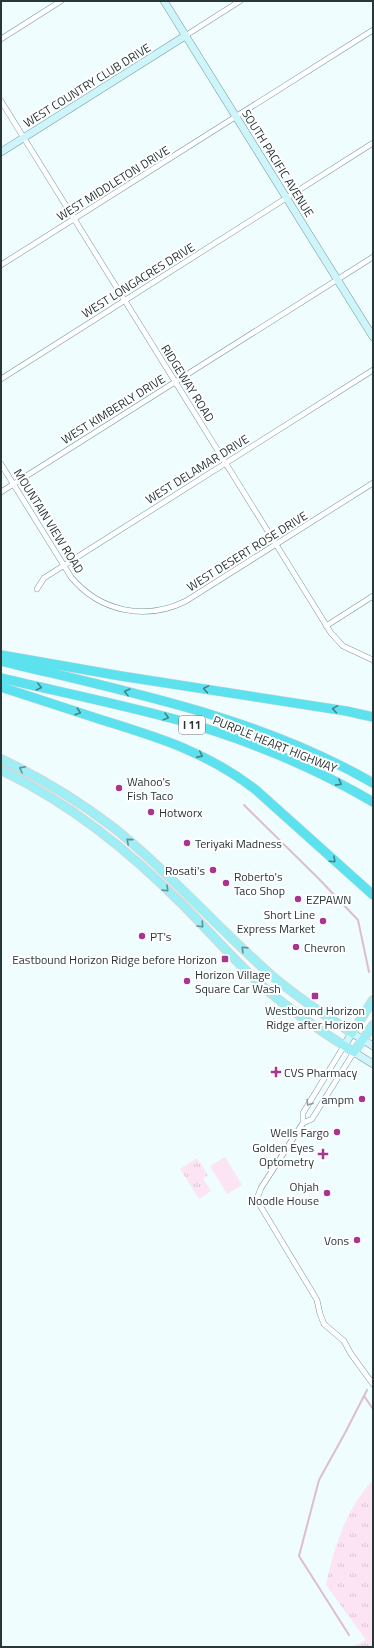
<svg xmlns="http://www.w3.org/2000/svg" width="374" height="1648" viewBox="0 0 374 1648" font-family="'Titillium Web',sans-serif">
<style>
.grass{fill:url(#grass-tufts)}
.pitch{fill:#fde4f5}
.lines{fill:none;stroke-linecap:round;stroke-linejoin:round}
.stream{stroke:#dcbdd2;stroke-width:2}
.street-casing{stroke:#78999d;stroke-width:6}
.secondary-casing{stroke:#78999d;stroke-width:8}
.primary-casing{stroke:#d4d7d7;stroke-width:10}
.highway-casing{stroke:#d4d7d7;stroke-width:10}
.street{stroke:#fff;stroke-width:5}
.secondary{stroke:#cef6fa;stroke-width:7}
.primary{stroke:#9deef5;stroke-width:8}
.highway{stroke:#5ce2ef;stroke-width:9}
.oneway{stroke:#40848a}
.oneway2{stroke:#639296}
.oneway3{stroke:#949b9c}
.poi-dot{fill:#a8358f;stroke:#fff;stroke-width:1.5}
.labels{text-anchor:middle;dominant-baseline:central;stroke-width:4;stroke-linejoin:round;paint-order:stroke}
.shield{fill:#fff;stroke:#697374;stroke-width:1}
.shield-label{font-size:11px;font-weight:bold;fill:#293738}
.street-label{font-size:12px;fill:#293738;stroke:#fff}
.poi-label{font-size:12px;fill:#293738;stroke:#fff;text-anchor:start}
</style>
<defs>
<pattern id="grass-tufts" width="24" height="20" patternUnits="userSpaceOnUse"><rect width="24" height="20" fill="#fde4f5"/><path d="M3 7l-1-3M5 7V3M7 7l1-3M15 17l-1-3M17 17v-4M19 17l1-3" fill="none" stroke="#d9c4d3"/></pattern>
</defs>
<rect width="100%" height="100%" fill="#effdff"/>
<path class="grass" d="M197,1158L208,1175L203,1179L211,1191L199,1199L180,1169Z
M373,1480V1647H351L366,1640L326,1585C334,1547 346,1509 373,1480Z"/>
<path class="pitch" d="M225,1157L242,1185L227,1194L210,1166Z"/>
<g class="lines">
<path class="stream" d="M244,805L319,879L358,920L369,972
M364,1396L373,1409
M349,1635L299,1556L319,1480L345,1433L367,1390"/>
<g class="street-casing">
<path id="street" d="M185,36L240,1
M1,39L61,1
M1,101L331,633L343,646L373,660
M1,265L373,30
M1,379L373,143
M1,464L71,577C100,612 146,621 186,601L373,483
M1,492L373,257
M37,589L44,578L373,370
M326,626L373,596
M344,1046L303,1113V1123L261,1188L258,1196V1202L317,1300L320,1314L324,1324L344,1341L351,1354L373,1384
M303,1123L312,1119L354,1052"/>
</g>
<g class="secondary-casing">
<path id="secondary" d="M164,1L373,337
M1,152L185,36
M344,1046L352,1033L373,1046
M354,1052L373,1064"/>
</g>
<g class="primary-casing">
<path id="primary" d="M1,759C41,778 79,801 114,828C170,873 218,928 271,975C297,997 324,1015 352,1033L373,1000
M1,770C71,804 128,850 183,905C209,931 234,960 261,985C290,1010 322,1032 354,1052L373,1025"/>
</g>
<g class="highway-casing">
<path id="highway" d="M1,655L121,676L346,711L373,717
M1,661C128,692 259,717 373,783
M1,678C60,692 120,704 178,720C245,739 312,766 373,802
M1,687C35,698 68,709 102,720C160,738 207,752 256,790L373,895"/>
</g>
<use href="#street" class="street"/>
<use href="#secondary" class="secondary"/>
<use href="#primary" class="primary"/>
<use href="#highway" class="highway"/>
</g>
<defs><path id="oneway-chevron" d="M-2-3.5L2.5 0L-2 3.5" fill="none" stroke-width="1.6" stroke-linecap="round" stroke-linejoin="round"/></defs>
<g class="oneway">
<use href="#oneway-chevron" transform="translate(39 687) rotate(13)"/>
<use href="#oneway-chevron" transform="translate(206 689) rotate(-170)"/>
<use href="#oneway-chevron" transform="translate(127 692) rotate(-166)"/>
<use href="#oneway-chevron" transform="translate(335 709) rotate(-171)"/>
<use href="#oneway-chevron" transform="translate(78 712) rotate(18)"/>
<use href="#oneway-chevron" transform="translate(166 717) rotate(15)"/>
<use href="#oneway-chevron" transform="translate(200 755) rotate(26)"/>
<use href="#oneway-chevron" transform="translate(339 783) rotate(28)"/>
<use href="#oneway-chevron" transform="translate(333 860) rotate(43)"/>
</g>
<g class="oneway2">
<use href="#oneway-chevron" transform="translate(22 769) rotate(-153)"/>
<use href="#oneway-chevron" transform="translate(129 841) rotate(-139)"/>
<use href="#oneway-chevron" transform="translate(166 889) rotate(44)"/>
<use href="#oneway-chevron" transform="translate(201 925) rotate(47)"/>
<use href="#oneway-chevron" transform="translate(244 949) rotate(-136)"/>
</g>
<use class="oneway3" href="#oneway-chevron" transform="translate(309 1103) rotate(122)"/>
<g class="poi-dot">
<circle cx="119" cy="788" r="4"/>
<circle cx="151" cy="812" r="4"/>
<circle cx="187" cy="843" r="4"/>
<circle cx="213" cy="870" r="4"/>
<circle cx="226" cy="883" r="4"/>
<circle cx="298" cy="899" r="4"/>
<circle cx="323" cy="921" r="4"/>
<circle cx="142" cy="936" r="4"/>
<circle cx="296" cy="947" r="4"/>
<rect x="221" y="955" width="8" height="8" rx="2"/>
<circle cx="187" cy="981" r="4"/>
<rect x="311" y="992" width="8" height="8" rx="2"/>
<path d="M274 1066h4v4h4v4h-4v4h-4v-4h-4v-4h4z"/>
<circle cx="362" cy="1099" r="4"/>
<circle cx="337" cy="1132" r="4"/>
<path d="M321 1148h4v4h4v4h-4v4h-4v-4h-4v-4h4z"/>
<circle cx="327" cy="1193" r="4"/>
<circle cx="357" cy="1240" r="4"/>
</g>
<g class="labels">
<rect class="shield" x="179" y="716" width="26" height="18" rx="3"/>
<g class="shield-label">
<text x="192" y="725">I 11</text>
</g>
<g class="street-label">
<text transform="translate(87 85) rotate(-32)">WEST COUNTRY CLUB DRIVE</text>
<text transform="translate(278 163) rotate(58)">SOUTH PACIFIC AVENUE</text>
<text transform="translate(113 183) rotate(-32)">WEST MIDDLETON DRIVE</text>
<text transform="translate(138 280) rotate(-32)">WEST LONGACRES DRIVE</text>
<text transform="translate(188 383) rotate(58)">RIDGEWAY ROAD</text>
<text transform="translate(113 409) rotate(-32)">WEST KIMBERLY DRIVE</text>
<text transform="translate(197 469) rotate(-32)">WEST DELAMAR DRIVE</text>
<text transform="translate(49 521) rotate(58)">MOUNTAIN VIEW ROAD</text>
<text transform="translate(247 551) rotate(-32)">WEST DESERT ROSE DRIVE</text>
<text transform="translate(275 744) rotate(22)">PURPLE HEART HIGHWAY</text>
</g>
<g class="poi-label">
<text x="127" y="781">Wahoo's<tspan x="127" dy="14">Fish Taco</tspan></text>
<text x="159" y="812">Hotworx</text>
<text x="195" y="843">Teriyaki Madness</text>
<text x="205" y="870" text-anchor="end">Rosati's</text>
<text x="234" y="876">Roberto's<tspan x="234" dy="14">Taco Shop</tspan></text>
<text x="306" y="899">EZPAWN</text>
<text x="315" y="914" text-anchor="end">Short Line<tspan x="315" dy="14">Express Market</tspan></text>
<text x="150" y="936">PT's</text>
<text x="304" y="947">Chevron</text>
<text x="217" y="959" text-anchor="end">Eastbound Horizon Ridge before Horizon</text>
<text x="195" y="974">Horizon Village<tspan x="195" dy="14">Square Car Wash</tspan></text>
<text x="315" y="1010" text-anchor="middle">Westbound Horizon<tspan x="315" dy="14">Ridge after Horizon</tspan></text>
<text x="284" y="1072">CVS Pharmacy</text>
<text x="354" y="1099" text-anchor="end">ampm</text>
<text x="329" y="1132" text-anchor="end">Wells Fargo</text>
<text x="314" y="1147" text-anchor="end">Golden Eyes<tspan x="314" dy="14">Optometry</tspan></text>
<text x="319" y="1186" text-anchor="end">Ohjah<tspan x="319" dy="14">Noodle House</tspan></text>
<text x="349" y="1240" text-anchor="end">Vons</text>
</g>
</g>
<rect width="374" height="1648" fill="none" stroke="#293738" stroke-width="4"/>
</svg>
